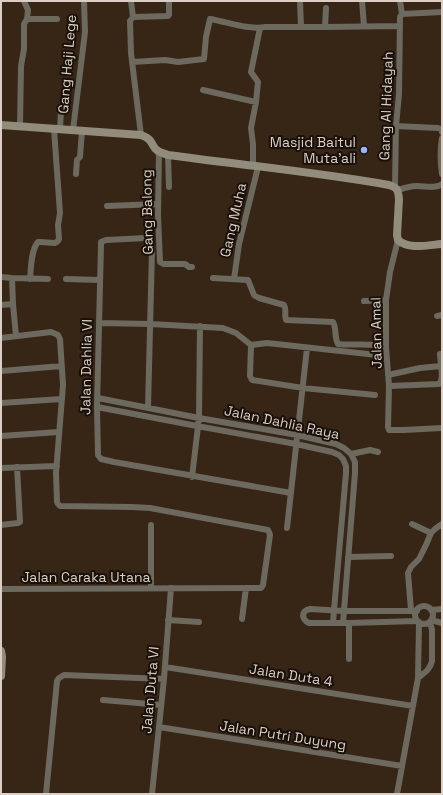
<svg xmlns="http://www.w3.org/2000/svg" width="443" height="795" viewBox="0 0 443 795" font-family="'Space Grotesk',sans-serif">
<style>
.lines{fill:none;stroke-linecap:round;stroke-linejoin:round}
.street{stroke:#6c695e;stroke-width:6}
.secondary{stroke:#918c7b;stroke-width:8}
.poi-dot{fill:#97b6fd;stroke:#181009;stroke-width:1.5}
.labels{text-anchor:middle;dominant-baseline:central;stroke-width:4;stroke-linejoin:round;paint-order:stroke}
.street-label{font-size:14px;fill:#dbcfc5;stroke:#181009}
.poi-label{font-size:14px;fill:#dbcfc5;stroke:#181009;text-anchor:end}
</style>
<rect width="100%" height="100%" fill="#372515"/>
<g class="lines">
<path class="street" d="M131,1L133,17L130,21L131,53L141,135
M300,1L301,27
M362,1L364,26
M402,14L442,12
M133,17L168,16L169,15V1
M27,19H57
M325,27L326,8
M132,62L165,60L178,62L204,59L206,37L210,19C228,22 247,30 265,27H325L400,26
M203,90L256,102
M20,126L21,66L24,49V24L27,19L28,10L24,1
M396,126L438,128L441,129L442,132
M60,129L61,110
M73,130L85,32L84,1
M442,138C440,150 440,161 442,174
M159,151L158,215L160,262L164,264H185L189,267H192
M168,155L169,187
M253,166V144L251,128L256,102L258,82L251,72L260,28
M76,174L77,160L80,157L82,131
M395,187L396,126L399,94L400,17L402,14L400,1
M398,190C404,188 410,186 417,186C425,186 436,189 442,184
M107,206L158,204
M398,240L390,272L386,300V347L389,386L388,427L389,430H404L442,428
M1,277L12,278L48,279
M12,278L13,304L16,336
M213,278L248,280L254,295L259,298L284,305C287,310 284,315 286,320L333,322C337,329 334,337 338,344C354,346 370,342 386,347
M30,279C31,268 31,250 38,242H40L55,243L58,241L59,239L58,225L60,213L54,129
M66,279L100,280
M234,279L239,244L258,167
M364,301L386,300
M1,305L13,304
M437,316L442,315
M100,323L150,324L223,328L236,333L251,345L250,376L252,380L303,388L375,395
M1,338L51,332L58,335L60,339L63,385L56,473L57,502L58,504L60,506L132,507L150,508L268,530L269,532L270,535L263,585L261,588L1,589
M251,345L267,343L377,355
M1,371L62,366
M388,375L420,368L441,366L440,354H442
M389,386L439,384C443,380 442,372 441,366
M98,398L199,418L297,435L336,444L344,448L351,454L355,462V473L343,623
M1,403L62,399
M97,407L197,426L296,444L332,452L339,455L343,459L346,466V473L334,610L333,623
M148,408L152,250C151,245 151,241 146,238L106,240L101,242V245L97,407L98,455L101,459L114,462L291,493
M1,436L59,432
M351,454L370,450L378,452
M1,468L57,466
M192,477L199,418L200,326
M412,524L431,533
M1,525L18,523L20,522L17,467
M151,525V588
M287,528L307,348
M348,557L391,556
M415 615a9 9 0 1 1 18 0a9 9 0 1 1-18 0Z
M411,610L408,573L411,567L419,559L426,545L431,533L435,529L442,524
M431,610L442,609
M417,611H344L310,609C301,611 301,619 309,623H349L417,621
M242,619L246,588
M168,620L199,622
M431,620L442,623
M349,659V623
M165,667L413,706
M418,678C424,673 430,670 432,661V630L430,622
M103,700L161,705
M159,727L402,766
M46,794L57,681L59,678L64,675L164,679
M152,794L164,679L171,588
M397,794L418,678L419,622"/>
<path class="secondary" d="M1,125L141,135C155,140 150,146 158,151C161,153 166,154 168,155C242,165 316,172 389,185C398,188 398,190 399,199L397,235L398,240C409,250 428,245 442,244
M1,651L2,657L1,676"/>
</g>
<circle class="poi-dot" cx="364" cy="150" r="4"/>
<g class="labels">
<g class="street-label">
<text transform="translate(67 64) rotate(-85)">Gang Haji Lege</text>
<text transform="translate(386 106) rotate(-88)">Gang Al Hidayah</text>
<text transform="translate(147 212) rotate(-91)">Gang Balong</text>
<text transform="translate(233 220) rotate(-77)">Gang Muha</text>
<text transform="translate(376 333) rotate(-91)">Jalan Amal</text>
<text transform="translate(86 367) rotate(-89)">Jalan Dahlia VI</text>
<text transform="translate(282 422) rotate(12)">Jalan Dahlia Raya</text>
<text x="86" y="577">Jalan Caraka Utana</text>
<text transform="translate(291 675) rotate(9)">Jalan Duta 4</text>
<text transform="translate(150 690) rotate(-85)">Jalan Duta VI</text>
<text transform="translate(283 735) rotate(9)">Jalan Putri Duyung</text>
</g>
<g class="poi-label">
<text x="356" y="142">Masjid Baitul<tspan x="356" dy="16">Muta'ali</tspan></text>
</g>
</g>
<rect width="443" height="795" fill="none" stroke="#dbcfc5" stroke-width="4"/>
</svg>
